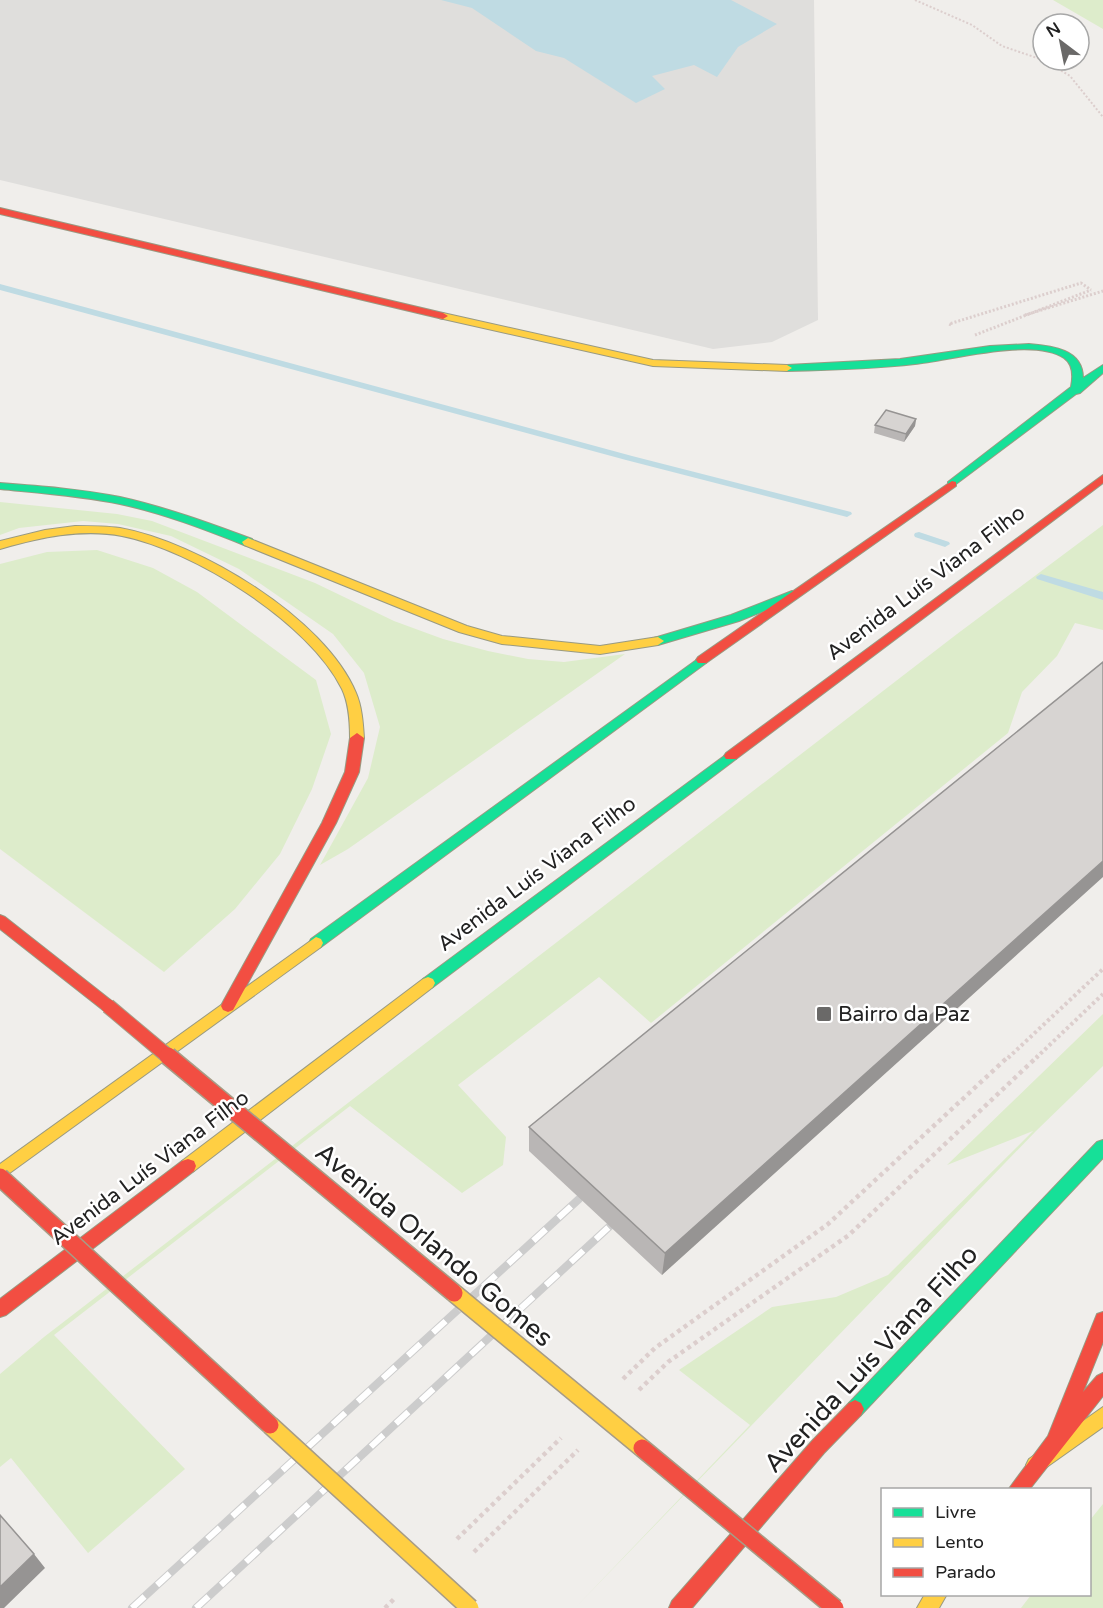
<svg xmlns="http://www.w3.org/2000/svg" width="1103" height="1608" viewBox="0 0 1103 1608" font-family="'Varela Round',sans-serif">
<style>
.residential{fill:#dfdedc}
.grass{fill:#ddeccb}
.water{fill:#bfdbe3}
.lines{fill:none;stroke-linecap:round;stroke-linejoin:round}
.stream{fill:#bfdbe3;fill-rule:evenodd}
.fast-casing{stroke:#999a82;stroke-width:2}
.slow-casing{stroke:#999a82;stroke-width:2}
.jam-casing{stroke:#999a82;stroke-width:2}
.path-far3{stroke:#dccecd;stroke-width:2;stroke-dasharray:2 2;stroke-linecap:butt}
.path-far2{stroke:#dccecd;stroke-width:3;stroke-dasharray:2 2;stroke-linecap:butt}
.path-far1{stroke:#dccecd;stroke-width:4;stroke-dasharray:3 3;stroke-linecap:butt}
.path{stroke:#dccecd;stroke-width:4.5;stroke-dasharray:4 4;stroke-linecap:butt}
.fast{fill:#16e098;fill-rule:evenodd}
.slow{fill:#ffcf43;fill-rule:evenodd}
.jam{fill:#f24e42;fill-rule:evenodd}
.rail-casing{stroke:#ccc;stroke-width:8}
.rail{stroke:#fff;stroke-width:6;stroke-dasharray:17;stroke-linecap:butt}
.slow-bridge-casing{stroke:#a79c86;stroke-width:20;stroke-linecap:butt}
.jam-bridge-far1-casing{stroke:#a79c86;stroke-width:16;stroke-linecap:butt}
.jam-bridge-casing{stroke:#a79c86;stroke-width:20;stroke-linecap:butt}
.path-bridge{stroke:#dccecd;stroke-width:3;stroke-dasharray:2 2;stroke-linecap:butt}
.slow-bridge{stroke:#ffcf43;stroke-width:17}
.jam-bridge-far1{stroke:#f24e42;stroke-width:14}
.jam-bridge{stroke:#f24e42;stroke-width:17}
.wall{fill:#b9b6b5}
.shaded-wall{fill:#969493}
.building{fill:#d7d4d2;stroke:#969493;stroke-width:1.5}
.poi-dot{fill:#6a6968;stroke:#fff;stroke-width:2}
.labels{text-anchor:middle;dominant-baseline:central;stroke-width:5;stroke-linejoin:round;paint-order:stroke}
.street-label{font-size:21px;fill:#222;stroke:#fff}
.poi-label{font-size:21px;fill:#222;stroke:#fff;text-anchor:start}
.near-street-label{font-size:26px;fill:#222;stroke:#fff}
</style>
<rect width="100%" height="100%" fill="#f0eeeb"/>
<path class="residential" d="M0,0H814L818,320L772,342L713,349L0,180Z"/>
<path class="grass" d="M1053,0H1103V29Z
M0,502L117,514L152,521L315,583L394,621L443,639L488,651L528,659L564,662L625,654L348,849L320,865L368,778L380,727L364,673L333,634L239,569L171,536L118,524L83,521L19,528L0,535Z
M1103,525V630L1075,623L1057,656L1022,692L1008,733L651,1023L599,977L458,1085L506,1137L503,1165L462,1193L350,1106L54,1335L185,1469L88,1553L11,1458L0,1467V1374L44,1337L957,634Z
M97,550L153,568L197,592L316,680L331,734L312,789L280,854L235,909L164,972L0,849V564L47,552Z
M1103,1014V1066L1036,1131L575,1608L750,1425L679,1370L772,1307L836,1297L888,1275L1033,1131L947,1165Z
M1103,1504V1608H1021L1031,1595L1090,1594V1520Z"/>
<path class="water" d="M441,0H731L777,24L738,47L717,77L694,65L652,76L665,89L636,103L564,58L536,51L472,8Z"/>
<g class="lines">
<path class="stream" d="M0,284L632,456L851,512L852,514L847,517L626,460L0,290Z
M919,532L949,542L950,544L945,547L915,537L914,535L915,533Z
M1041,574L1103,592V600L1037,579L1036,577Z"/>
<g class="fast-casing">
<path id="fast" d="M1029,344C1052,346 1083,349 1083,378L1103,365V373L1080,393L1076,394L952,487L948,486V482L1071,387C1073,377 1074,365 1064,358C1033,337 952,360 915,364C873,369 830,370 787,371L782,368L787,365L900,359L990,346Z
M0,483C40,486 80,489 120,497C165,507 209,523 252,539L254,542L248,546L244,545C204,529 162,513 120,504C81,496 40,493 0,489Z
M792,591L796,592L798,595L796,598L739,621L658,645L652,641L654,638L731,615Z
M702,656L706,657L708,660L706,663L321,947L316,949L311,947L309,943L311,939Z
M731,751L736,753L738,756L736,759L433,987L428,989L423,987L421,983L423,979Z
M1103,1140V1158L861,1415L855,1418L849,1415L846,1409L849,1403L1097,1142Z"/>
</g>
<g class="slow-casing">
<path id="slow" d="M443,313L653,360L787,365L792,368L787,371L653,366L439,318L438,316Z
M75,526C90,526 105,526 120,528C198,542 325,618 356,693C362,707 363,723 364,738L362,741H352L350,738C350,721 349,704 342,689C309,622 193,550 122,536C81,528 39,538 0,549V541L45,530Z
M248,538L467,626L502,636L600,646L658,637L664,641L658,645L600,654L502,644L459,632L244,545L242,542Z
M316,937L321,939L323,943L321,947L0,1180V1164Z
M428,977L433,979L435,983L433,987L194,1171L188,1173L182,1171L180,1166L182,1161L423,979Z
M1103,1407V1427L1041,1471L1035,1474L1029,1471L1026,1465L1029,1459Z
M925,1594H947L939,1608H917Z"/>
</g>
<g class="jam-casing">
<path id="jam" d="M0,208L443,313L448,316L443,319L0,214Z
M1103,475V483L736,759H726L724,756L726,753Z
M952,481L956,482V486L706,663H698L696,660L698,657Z
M357,733L364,738L359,772L336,823L233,1010L228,1012L223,1010L221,1006L223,1002L322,823L345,772L350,738Z
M0,915L5,917L113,1002L115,1006L113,1010L108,1012L103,1010L0,929Z
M188,1159L194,1161L196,1166L194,1171L6,1315L0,1317V1299L182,1161Z
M1103,1312V1342L1083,1392L1097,1376L1103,1373V1396L1029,1490H1008L1048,1436L1097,1314Z
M855,1400L861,1403L864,1409L861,1415L824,1453L692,1608H669L672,1601L812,1441L849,1403Z"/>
</g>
<path class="path-far3" d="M915,0L972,25L1002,46L1043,60
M1044,60L1070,76L1103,117"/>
<path class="path-far2" d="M1025,315L1103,291
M951,325L949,324L1081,283L1091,290"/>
<path class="path-far1" d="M1008,1058L1103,969
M1036,1058L1103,994"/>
<path class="path" d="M623,1379L655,1348L828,1224L1009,1056
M639,1390L668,1362L849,1235L1038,1056
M457,1539L561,1438
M474,1552L578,1450
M385,1608L395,1598"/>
<use href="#fast" class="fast"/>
<use href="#slow" class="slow"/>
<use href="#jam" class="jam"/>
<g class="rail-casing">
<path id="rail" d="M132,1608L579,1199
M196,1608L610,1226"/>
</g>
<use href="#rail" class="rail"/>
<g class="slow-bridge-casing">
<path id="slow-bridge" d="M454,1293L642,1448
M270,1425L470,1608"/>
</g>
<g class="jam-bridge-far1-casing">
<path id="jam-bridge-far1" d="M108,1006L170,1058"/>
</g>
<g class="jam-bridge-casing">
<path id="jam-bridge" d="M168,1056L454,1293
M0,1177L270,1425
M642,1448L835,1608"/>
</g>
<path class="path-bridge" d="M975,335L1091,290"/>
<use href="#slow-bridge" class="slow-bridge"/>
<use href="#jam-bridge-far1" class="jam-bridge-far1"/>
<use href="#jam-bridge" class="jam-bridge"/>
</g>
<path class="wall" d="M916,419L915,426L904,442L874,433L875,425Z
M1103,662L662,1275L529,1151V1127Z"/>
<path class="shaded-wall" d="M916,419L915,426L904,442L906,434Z
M1103,861V877L662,1275L665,1253Z
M34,1554L45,1568L4,1608H0V1587Z"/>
<path class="building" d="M886,410L916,419L906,434L875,425Z
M1103,662V861L665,1253L529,1127Z
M0,1515L34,1554L0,1587Z"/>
<rect class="poi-dot" x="816" y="1006" width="16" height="16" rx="3"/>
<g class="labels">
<g class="street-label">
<text transform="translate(926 583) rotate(-37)">Avenida Luís Viana Filho</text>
<text transform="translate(537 874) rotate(-37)">Avenida Luís Viana Filho</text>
<text transform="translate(150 1168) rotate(-37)">Avenida Luís Viana Filho</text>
</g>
<g class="poi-label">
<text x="838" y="1014">Bairro da Paz</text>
</g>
<g class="near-street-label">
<text transform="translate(434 1245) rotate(40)">Avenida Orlando Gomes</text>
<text transform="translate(871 1359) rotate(-47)">Avenida Luís Viana Filho</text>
</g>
</g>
<rect x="881" y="1488" width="210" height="108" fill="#ffffff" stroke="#a7a7a7" stroke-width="1.5"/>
<rect x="893" y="1508" width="30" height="9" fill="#16e098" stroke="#a7a7a7" stroke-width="1.5"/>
<text x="935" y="1518" font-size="18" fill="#222222">Livre</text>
<rect x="893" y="1538" width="30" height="9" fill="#ffcf43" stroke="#a7a7a7" stroke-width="1.5"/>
<text x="935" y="1548" font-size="18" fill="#222222">Lento</text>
<rect x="893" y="1568" width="30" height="9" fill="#f24e42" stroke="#a7a7a7" stroke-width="1.5"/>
<text x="935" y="1578" font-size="18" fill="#222222">Parado</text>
<g transform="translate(1061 42) rotate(328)"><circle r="28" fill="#ffffff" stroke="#a7a7a7" stroke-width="1.5"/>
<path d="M0-4.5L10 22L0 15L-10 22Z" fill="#6a6968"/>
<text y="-9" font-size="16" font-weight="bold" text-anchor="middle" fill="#222222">N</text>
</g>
</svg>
